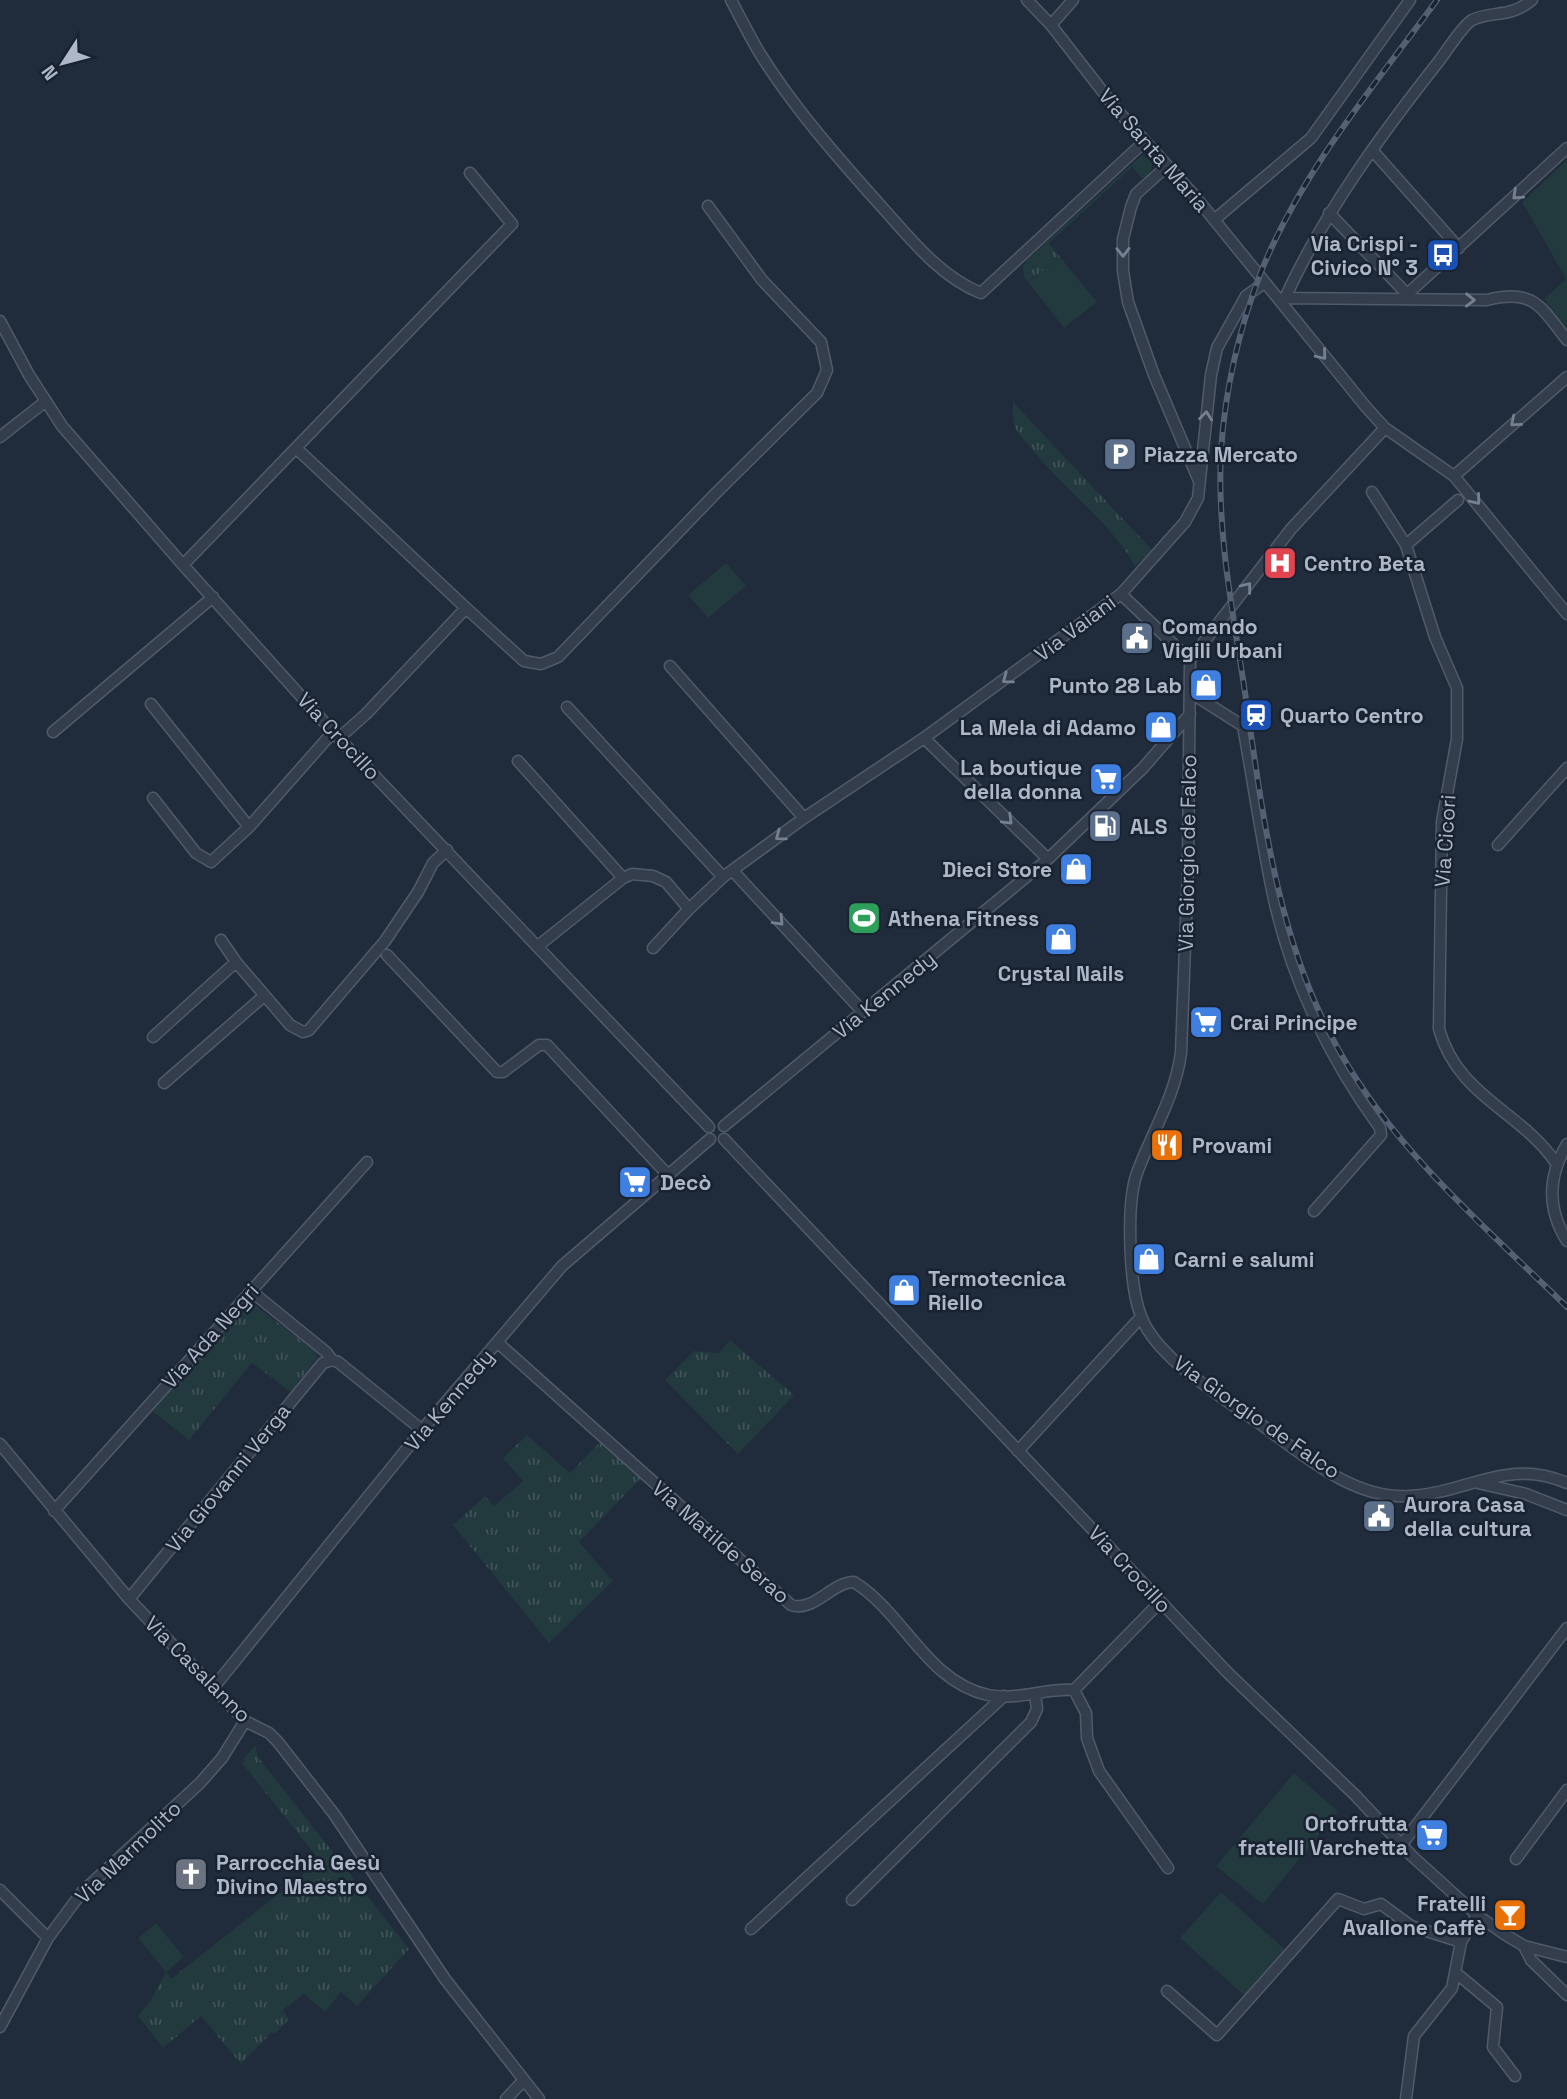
<svg xmlns="http://www.w3.org/2000/svg" width="1567" height="2099" viewBox="0 0 1567 2099" font-family="'Space Grotesk',sans-serif">
<style>
.grass{fill:url(#grass-tufts)}
.green{fill:#22393d}
.lines{fill:none;stroke-linecap:round;stroke-linejoin:round}
.street-casing{stroke:#515a69;stroke-width:13}
.street{stroke:#343d4c;stroke-width:10}
.rail-casing{stroke:#556173;stroke-width:6}
.rail{stroke:#192230;stroke-width:3.5;stroke-dasharray:10;stroke-linecap:butt}
.oneway{stroke:#778090}
.labels{text-anchor:middle;dominant-baseline:central;stroke-width:5;stroke-linejoin:round;paint-order:stroke}
.street-label{font-size:21px;fill:#aeb7c8;stroke:#192230}
.poi-label{font-size:21px;font-weight:bold;fill:#aeb7c8;stroke:#192230;text-anchor:start}
</style>
<defs>
<pattern id="grass-tufts" width="24" height="20" patternUnits="userSpaceOnUse" patternTransform="scale(1.75)"><rect width="24" height="20" fill="#22393d"/><path d="M3 7l-1-3M5 7V3M7 7l1-3M15 17l-1-3M17 17v-4M19 17l1-3" fill="none" stroke="#405358"/></pattern>
</defs>
<rect width="100%" height="100%" fill="#202b3c"/>
<path class="grass" d="M1142,155L1153,163L1149,176L1142,178L1132,167L1049,243L1060,257L1028,282L1024,276L1023,266L1029,258Z
M1013,402L1152,550L1135,566C1108,519 1062,488 1029,446C1024,440 1016,432 1014,424C1012,417 1013,409 1013,402Z
M247,1302H250L314,1350L318,1357L291,1392L252,1363L189,1440L151,1410Z
M730,1340L794,1395L738,1454L665,1380L694,1351L719,1353Z
M527,1435L570,1473L601,1441L642,1477L579,1542L613,1581L549,1643L453,1525L485,1496L494,1506L523,1481L503,1458Z
M255,1746L258,1757L409,1949L357,2006L341,1992L325,2012L304,1994L283,2010L289,2019L275,2034L272,2032L241,2064L201,2016L163,2048L138,2016L151,2000L166,1972L171,1979L320,1861L242,1763L245,1761L244,1758Z"/>
<path class="green" d="M1567,160V328L1544,299L1566,279L1522,202Z
M1060,257L1097,302L1064,328L1028,282Z
M726,563L746,586L708,618L688,595Z
M1294,1773L1338,1811L1263,1904L1216,1866Z
M1221,1892L1288,1952L1247,1998L1180,1938Z
M156,1923L184,1957L166,1972L138,1938Z"/>
<g class="lines">
<g class="street-casing">
<path id="street" d="M731,0C740,17 749,35 759,52C793,107 838,158 881,206C910,238 940,277 981,293L1145,141
M1027,0L1051,25L1117,110L1194,195L1366,407L1385,428L1454,476L1567,614
M1051,25L1073,0
M1372,150L1459,248
M1166,167L1136,194L1131,207L1123,239V271L1128,302L1154,375L1199,481
M1329,213L1407,294
M1214,220L1311,138L1410,0
M1285,298C1325,211 1380,136 1439,61C1446,52 1463,25 1472,20C1493,10 1509,19 1532,0
M1402,299L1567,148
M1282,300L1285,298L1487,300C1534,288 1541,307 1567,340
M0,321L29,375L62,426L183,565L333,732L709,1127
M1385,428L1291,529L1190,660L1188,868L1181,1053C1175,1097 1152,1132 1137,1173C1126,1203 1129,1286 1141,1316C1148,1336 1166,1353 1181,1367C1206,1387 1232,1405 1259,1423C1302,1454 1353,1500 1410,1496C1467,1493 1509,1457 1567,1483
M0,437L46,401
M296,448L466,608
M1454,476L1567,377
M1372,492L1406,545L1435,637L1457,688V739L1442,822L1439,1029C1458,1097 1521,1111 1556,1163
M1406,545L1458,500
M183,565L512,224L470,173
M1121,594L1190,660
M670,666L804,818
M1191,693L1243,726C1253,781 1261,836 1272,890C1289,975 1329,1058 1380,1128L1381,1135L1314,1211
M151,704L249,827
M567,707L723,877
M53,732L213,597
M339,738L366,714L466,608L524,661L541,664L558,657L716,493L817,393L827,370L821,342L762,280L708,206
M924,738L1048,859
M518,761L623,878
M153,798L196,853L211,862L249,827L333,732
M1498,845L1567,768
M733,871L863,1012
M689,909L723,877L804,818L924,738L1121,594L1185,522L1198,498L1211,375L1217,348L1246,296L1264,283
M221,940L236,962
M538,946L623,878L632,874L653,876L666,882L689,909L653,948
M387,955L497,1072H503L539,1045H547L667,1174
M153,1037L236,962L290,1025L303,1032L309,1030L385,941L418,892L433,863L447,850
M164,1083L264,996
M724,1126L1048,859L1143,768L1190,714
M724,1139L1227,1672L1356,1796L1412,1856L1477,1915L1504,1934L1524,1946L1567,1957
M1567,1144C1548,1176 1547,1209 1567,1241
M251,1291L326,1352L332,1360
M497,1342L791,1605C813,1613 832,1582 854,1582C904,1613 927,1682 988,1695C1017,1701 1045,1688 1074,1690L1160,1602
M0,1444L129,1599L245,1721L269,1733L278,1742L334,1814L445,1979L539,2099
M1018,1451L1141,1317
M1478,1483L1526,1494L1567,1510
M54,1511L367,1162
M129,1599L323,1363L332,1360L338,1362L422,1430
M214,1687L422,1430L562,1266L710,1139
M1074,1690L1086,1713L1087,1738L1099,1771L1168,1868
M1402,1844L1567,1628
M1516,1859L1567,1790
M0,1890L48,1938
M852,1900L1031,1722L1037,1709L1035,1694
M751,1929L1004,1696
M1524,1946L1531,1960L1567,1995
M1455,1972L1497,2007L1493,2047L1515,2076
M1167,1991L1217,2035L1338,1899L1364,1909L1381,1904L1411,1926L1461,1942
M0,2027L48,1938L82,1892L200,1783L222,1758L245,1721
M506,2099L524,2080
M1406,2099L1414,2036L1452,1988L1461,1942L1477,1915"/>
</g>
<use href="#street" class="street"/>
<g class="rail-casing">
<path id="rail" d="M1437,0C1374,86 1301,172 1261,272C1239,329 1225,390 1221,451C1217,528 1231,603 1243,679C1262,807 1275,940 1341,1054C1398,1153 1486,1228 1567,1307"/>
</g>
<use href="#rail" class="rail"/>
</g>
<defs><path id="oneway-chevron" d="M-2-3.5L2.5 0L-2 3.5" fill="none" stroke-width="1.6" stroke-linecap="round" stroke-linejoin="round" transform="scale(1.75)"/></defs>
<g class="oneway">
<use href="#oneway-chevron" transform="translate(1517 195) rotate(137)"/>
<use href="#oneway-chevron" transform="translate(1123 252) rotate(89)"/>
<use href="#oneway-chevron" transform="translate(1470 300) rotate(1)"/>
<use href="#oneway-chevron" transform="translate(1322 355) rotate(50)"/>
<use href="#oneway-chevron" transform="translate(1206 416) rotate(-84)"/>
<use href="#oneway-chevron" transform="translate(1515 422) rotate(140)"/>
<use href="#oneway-chevron" transform="translate(1476 500) rotate(51)"/>
<use href="#oneway-chevron" transform="translate(1247 587) rotate(-52)"/>
<use href="#oneway-chevron" transform="translate(1007 679) rotate(144)"/>
<use href="#oneway-chevron" transform="translate(1008 820) rotate(44)"/>
<use href="#oneway-chevron" transform="translate(780 836) rotate(144)"/>
<use href="#oneway-chevron" transform="translate(779 921) rotate(47)"/>
</g>
<defs>
<g id="bus-square" transform="scale(1.75)"><rect x="-9" y="-9" width="18" height="18" rx="4" fill="#1a4fb4" stroke="#192230"/><path d="M-5-6H5V4H4V6H2V4H-2V6H-4V4H-5ZM-3.5-4V0h7V-4ZM-3.5 1.2v1.5H-2V1.2ZM2 1.2v1.5H3.5V1.2Z" fill="#fff"/></g>
<g id="parking-square" transform="scale(1.75)"><rect x="-9" y="-9" width="18" height="18" rx="4" fill="#5c6f8a" stroke="#192230"/><path d="M-3.5-5.5H1a3.5 3.5 0 0 1 0 7H-1V5.5H-3.5ZM-1-3.4V-.6H.8a1.4 1.4 0 0 0 0-2.8Z" fill="#fff"/></g>
<g id="hospital-square" transform="scale(1.75)"><rect x="-9" y="-9" width="18" height="18" rx="4" fill="#e0444e" stroke="#192230"/><path d="M-5-5h3v3.5h4V-5h3V5h-3V1.5h-4V5h-3Z" fill="#fff"/></g>
<g id="civic-square" transform="scale(1.75)"><rect x="-9" y="-9" width="18" height="18" rx="4" fill="#5c6f8a" stroke="#192230"/><path d="M-.6-6.5H3V-4.5H.6V-3L4-1V1h2V6H-6V1h2V-1L-.6-3ZM-1.2 2.5V6h2.4V2.5Z" fill="#fff"/></g>
<g id="shop-square" transform="scale(1.75)"><rect x="-9" y="-9" width="18" height="18" rx="4" fill="#3f7fe0" stroke="#192230"/><path d="M-5-2.5h2.3a2.7 3.5 0 0 1 5.4 0H5L5.5 6h-11ZM-1.5-2.5h3a1.5 2.3 0 0 0-3 0Z" fill="#fff"/></g>
<g id="station-square" transform="scale(1.75)"><rect x="-9" y="-9" width="18" height="18" rx="4" fill="#1a4fb4" stroke="#192230"/><path d="M-3-6H3Q5-6 5-4V2Q5 4 3 4L4.5 6H3L1.5 4h-3L-3 6H-4.5L-3 4Q-5 4-5 2V-4Q-5-6-3-6ZM-3.5-4v3h7v-3ZM-3.5 1v1.5H-2V1ZM2 1v1.5H3.5V1Z" fill="#fff"/></g>
<g id="supermarket-square" transform="scale(1.75)"><rect x="-9" y="-9" width="18" height="18" rx="4" fill="#3f7fe0" stroke="#192230"/><path d="M-6-5.5h2.5l.6 2H6L4.5 2H-2.5L-4.4-4H-6ZM-1.5 3.2a1.3 1.3 0 1 0 .1 0ZM3 3.2a1.3 1.3 0 1 0 .1 0Z" fill="#fff"/></g>
<g id="fuel-square" transform="scale(1.75)"><rect x="-9" y="-9" width="18" height="18" rx="4" fill="#5c6f8a" stroke="#192230"/><path d="M-5.5-6h7V0h2V4h1.3V-2.5L3-4.5l.8-.8L6-3V5H2.5V1h-1V6h-7ZM-4.2-4.7v3.2H.2V-4.7Z" fill="#fff"/></g>
<g id="stadium-square" transform="scale(1.75)"><rect x="-9" y="-9" width="18" height="18" rx="4" fill="#2e9e5b" stroke="#192230"/><path d="M0-5a6.5 5 0 1 0 0 10a6.5 5 0 1 0 0-10ZM-3.5-1.8h7v3.6h-7Z" fill="#fff"/></g>
<g id="restaurant-square" transform="scale(1.75)"><rect x="-9" y="-9" width="18" height="18" rx="4" fill="#e8710a" stroke="#192230"/><path d="M-5-6h1v4h1v-4h1v4h1v-4h1v5L-1.5 .5V6h-2V.5L-5-1ZM5-6V6H3V1.5H1.5Q1.5-4 5-6Z" fill="#fff"/></g>
<g id="church-square" transform="scale(1.75)"><rect x="-9" y="-9" width="18" height="18" rx="4" fill="#6b7280" stroke="#192230"/><path d="M-1.2-6h2.4v3.5h3.3v2.4h-3.3V6h-2.4V-.1h-3.3v-2.4h3.3Z" fill="#fff"/></g>
<g id="bar-square" transform="scale(1.75)"><rect x="-9" y="-9" width="18" height="18" rx="4" fill="#e8710a" stroke="#192230"/><path d="M-6-5H6L.8 .8V4.5H3.5V6h-7V4.5H-.8V.8Z" fill="#fff"/></g>
</defs>
<g fill-rule="evenodd">
<use href="#bus-square" x="1443" y="255"/>
<use href="#parking-square" x="1120" y="454"/>
<use href="#hospital-square" x="1280" y="563"/>
<use href="#civic-square" x="1137" y="638"/>
<use href="#shop-square" x="1206" y="685"/>
<use href="#station-square" x="1256" y="715"/>
<use href="#shop-square" x="1161" y="727"/>
<use href="#supermarket-square" x="1106" y="779"/>
<use href="#fuel-square" x="1105" y="826"/>
<use href="#shop-square" x="1076" y="869"/>
<use href="#stadium-square" x="864" y="918"/>
<use href="#shop-square" x="1061" y="939"/>
<use href="#supermarket-square" x="1206" y="1022"/>
<use href="#restaurant-square" x="1167" y="1145"/>
<use href="#supermarket-square" x="635" y="1182"/>
<use href="#shop-square" x="1149" y="1259"/>
<use href="#shop-square" x="904" y="1290"/>
<use href="#civic-square" x="1379" y="1516"/>
<use href="#supermarket-square" x="1432" y="1835"/>
<use href="#church-square" x="191" y="1874"/>
<use href="#bar-square" x="1510" y="1915"/>
</g>
<g class="labels">
<g class="street-label">
<text transform="translate(1154 150) rotate(49)">Via Santa Maria</text>
<text transform="translate(1075 628) rotate(-37)">Via Vaiani</text>
<text transform="translate(339 736) rotate(47)">Via Crocillo</text>
<text transform="translate(1445 841) rotate(-86)">Via Cicori</text>
<text transform="translate(1187 853) rotate(-89)">Via Giorgio de Falco</text>
<text transform="translate(884 995) rotate(-39)">Via Kennedy</text>
<text transform="translate(210 1336) rotate(-48)">Via Ada Negri</text>
<text transform="translate(449 1400) rotate(-50)">Via Kennedy</text>
<text transform="translate(1257 1417) rotate(35)">Via Giorgio de Falco</text>
<text transform="translate(228 1478) rotate(-51)">Via Giovanni Verga</text>
<text transform="translate(721 1542) rotate(41)">Via Matilde Serao</text>
<text transform="translate(1130 1569) rotate(47)">Via Crocillo</text>
<text transform="translate(198 1669) rotate(45)">Via Casalanno</text>
<text transform="translate(128 1852) rotate(-44)">Via Marmolito</text>
</g>
<g class="poi-label">
<text x="1418" y="243" text-anchor="end">Via Crispi -<tspan x="1418" dy="24">Civico N° 3</tspan></text>
<text x="1144" y="454">Piazza Mercato</text>
<text x="1304" y="563">Centro Beta</text>
<text x="1162" y="626">Comando<tspan x="1162" dy="24">Vigili Urbani</tspan></text>
<text x="1182" y="685" text-anchor="end">Punto 28 Lab</text>
<text x="1280" y="715">Quarto Centro</text>
<text x="1136" y="727" text-anchor="end">La Mela di Adamo</text>
<text x="1082" y="767" text-anchor="end">La boutique<tspan x="1082" dy="24">della donna</tspan></text>
<text x="1130" y="826">ALS</text>
<text x="1052" y="869" text-anchor="end">Dieci Store</text>
<text x="888" y="918">Athena Fitness</text>
<text x="1061" y="973" text-anchor="middle">Crystal Nails</text>
<text x="1230" y="1022">Crai Principe</text>
<text x="1192" y="1145">Provami</text>
<text x="660" y="1182">Decò</text>
<text x="1174" y="1259">Carni e salumi</text>
<text x="928" y="1278">Termotecnica<tspan x="928" dy="24">Riello</tspan></text>
<text x="1404" y="1504">Aurora Casa<tspan x="1404" dy="24">della cultura</tspan></text>
<text x="1408" y="1823" text-anchor="end">Ortofrutta<tspan x="1408" dy="24">fratelli Varchetta</tspan></text>
<text x="216" y="1862">Parrocchia Gesù<tspan x="216" dy="24">Divino Maestro</tspan></text>
<text x="1486" y="1903" text-anchor="end">Fratelli<tspan x="1486" dy="24">Avallone Caffè</tspan></text>
</g>
</g>
<g transform="translate(63 63) rotate(234)" stroke="#192230" stroke-width="5" paint-order="stroke">
<path d="M0-5L12 26L0 18L-12 26Z" fill="#aeb7c8"/>
<text y="-10" font-size="19" font-weight="bold" text-anchor="middle" fill="#aeb7c8">N</text>
</g>
</svg>
